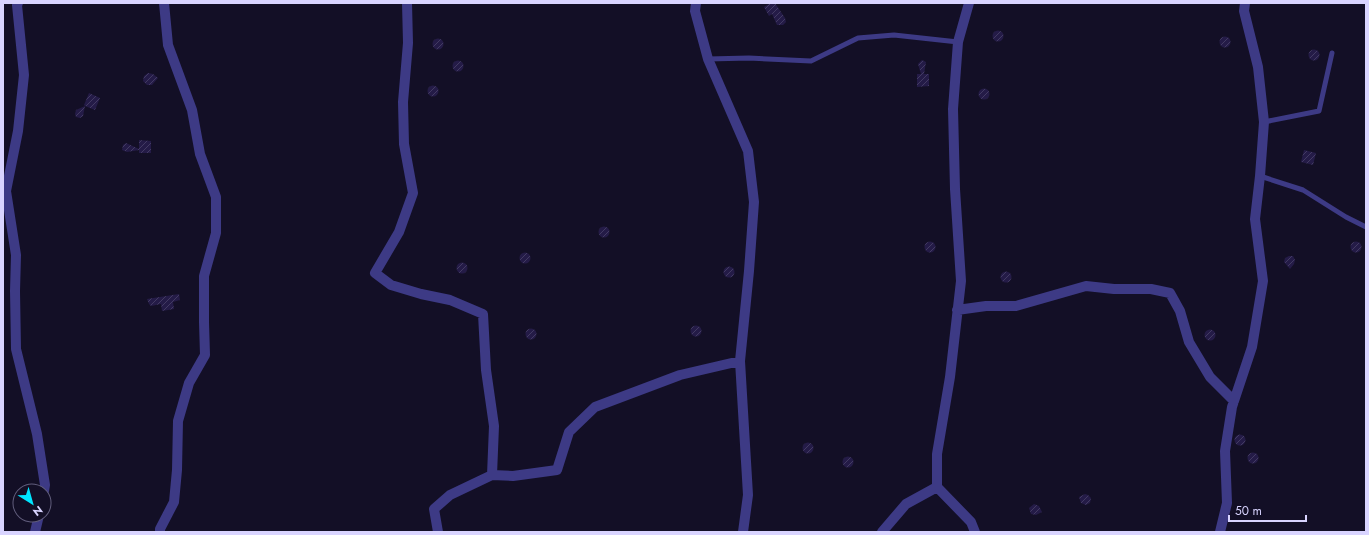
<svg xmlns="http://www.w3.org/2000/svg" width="1369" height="535" viewBox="0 0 1369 535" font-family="Jost,sans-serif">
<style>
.building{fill:url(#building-hatch)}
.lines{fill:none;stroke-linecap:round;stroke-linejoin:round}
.service{stroke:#3d3a85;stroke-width:5}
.minor{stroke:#3d3a85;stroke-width:10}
</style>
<defs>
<pattern id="building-hatch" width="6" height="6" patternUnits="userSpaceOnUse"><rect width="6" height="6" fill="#241b47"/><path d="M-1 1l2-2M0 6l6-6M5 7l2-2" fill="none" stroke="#433b63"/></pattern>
</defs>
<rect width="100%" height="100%" fill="#130f26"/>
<path class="building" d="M768,3H775L785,18L786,22L783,25H777L772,14L769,16L764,7L769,4Z
M992.5 36a5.5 5.5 0 1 1 11 0a5.5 5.5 0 1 1-11 0Z
M1219.5 42a5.5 5.5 0 1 1 11 0a5.5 5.5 0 1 1-11 0Z
M432.5 44a5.5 5.5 0 1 1 11 0a5.5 5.5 0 1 1-11 0Z
M1308.5 55a5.5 5.5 0 1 1 11 0a5.5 5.5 0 1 1-11 0Z
M922,60L926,62L924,74H929V86L917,87V74H921L918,64Z
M452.5 66a5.5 5.5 0 1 1 11 0a5.5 5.5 0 1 1-11 0Z
M148,73L153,74L158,78L152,85H147L143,81L144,76Z
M427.5 91a5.5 5.5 0 1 1 11 0a5.5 5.5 0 1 1-11 0Z
M978.5 94a5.5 5.5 0 1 1 11 0a5.5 5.5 0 1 1-11 0Z
M89,93L100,98L95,110L85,106L83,116L80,118L76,117L75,114L76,110L85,106L84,105Z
M139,140L151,141V153H139V150L127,152L122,150L123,145L126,143L139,149Z
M1304,150L1316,153L1313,165L1301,162Z
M598.5 232a5.5 5.5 0 1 1 11 0a5.5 5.5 0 1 1-11 0Z
M924.5 247a5.5 5.5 0 1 1 11 0a5.5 5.5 0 1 1-11 0Z
M1350.5 247a5.5 5.5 0 1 1 11 0a5.5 5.5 0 1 1-11 0Z
M519.5 258a5.5 5.5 0 1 1 11 0a5.5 5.5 0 1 1-11 0Z
M1289,256H1293L1295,260L1294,264L1290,269L1284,262L1285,258Z
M456.5 268a5.5 5.5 0 1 1 11 0a5.5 5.5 0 1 1-11 0Z
M723.5 272a5.5 5.5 0 1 1 11 0a5.5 5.5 0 1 1-11 0Z
M1000.5 277a5.5 5.5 0 1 1 11 0a5.5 5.5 0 1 1-11 0Z
M179,294L180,300L173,302L174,309L162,311L161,304L151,306L149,304L147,299Z
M690.5 331a5.5 5.5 0 1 1 11 0a5.5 5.5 0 1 1-11 0Z
M525.5 334a5.5 5.5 0 1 1 11 0a5.5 5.5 0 1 1-11 0Z
M1204.5 335a5.5 5.5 0 1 1 11 0a5.5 5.5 0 1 1-11 0Z
M1234.5 440a5.5 5.5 0 1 1 11 0a5.5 5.5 0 1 1-11 0Z
M802.5 448a5.5 5.5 0 1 1 11 0a5.5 5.5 0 1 1-11 0Z
M1247.5 458a5.5 5.5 0 1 1 11 0a5.5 5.5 0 1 1-11 0Z
M842.5 462a5.5 5.5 0 1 1 11 0a5.5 5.5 0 1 1-11 0Z
M1085,494L1088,495L1091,498L1090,503L1086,505L1081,503L1079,497Z
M1034,504L1039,506L1042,512L1036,515L1031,514L1029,508Z"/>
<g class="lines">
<path class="service" d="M708,59L749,58L811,61L858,38L894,35L958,42
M1264,122L1319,111L1332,53
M1260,176L1303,190L1346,217L1366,227"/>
<path class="minor" d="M18,3L17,5L24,75L18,131L6,191L16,255L15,291L16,349L37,434L45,485L44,491
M407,3L408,43L403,102L404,144L413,193L399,232L375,273L391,285L421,294L450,300L483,314L486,370L494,426L492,475
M696,3L695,11L708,59L748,151L754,202L749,271L740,361L748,495L743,532
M969,3L958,42L953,109L955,189L961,281L950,377L937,454V487L971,522L975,532
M957,310L986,306H1016L1086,286L1114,289H1151L1170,293L1180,311L1189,342L1210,377L1234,401
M35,532L39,515
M160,532V529L174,502L177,470L178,421L189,383L205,355L204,322V276L216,233V197L200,154L192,110L168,45L164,3
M438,532L434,509L450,495L492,475L513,476L557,470L569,432L595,407L680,375L740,361
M882,532L906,504L937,487
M1220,532L1227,503L1225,451L1232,407L1252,347L1263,281L1255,219L1260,176L1264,122L1258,67L1244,11L1245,3"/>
</g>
<rect width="1369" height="535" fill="none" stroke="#d9d4ff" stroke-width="8"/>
<g transform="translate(32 503) rotate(143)"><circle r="19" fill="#130f26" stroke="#625e7d"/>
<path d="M0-3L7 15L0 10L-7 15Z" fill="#00e5ff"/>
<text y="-6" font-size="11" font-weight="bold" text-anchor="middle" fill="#d9d4ff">N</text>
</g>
<path d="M1229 515v6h77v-6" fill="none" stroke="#d9d4ff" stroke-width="2"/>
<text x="1235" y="515" font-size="12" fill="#d9d4ff" stroke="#130f26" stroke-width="3" paint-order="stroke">50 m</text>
</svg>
